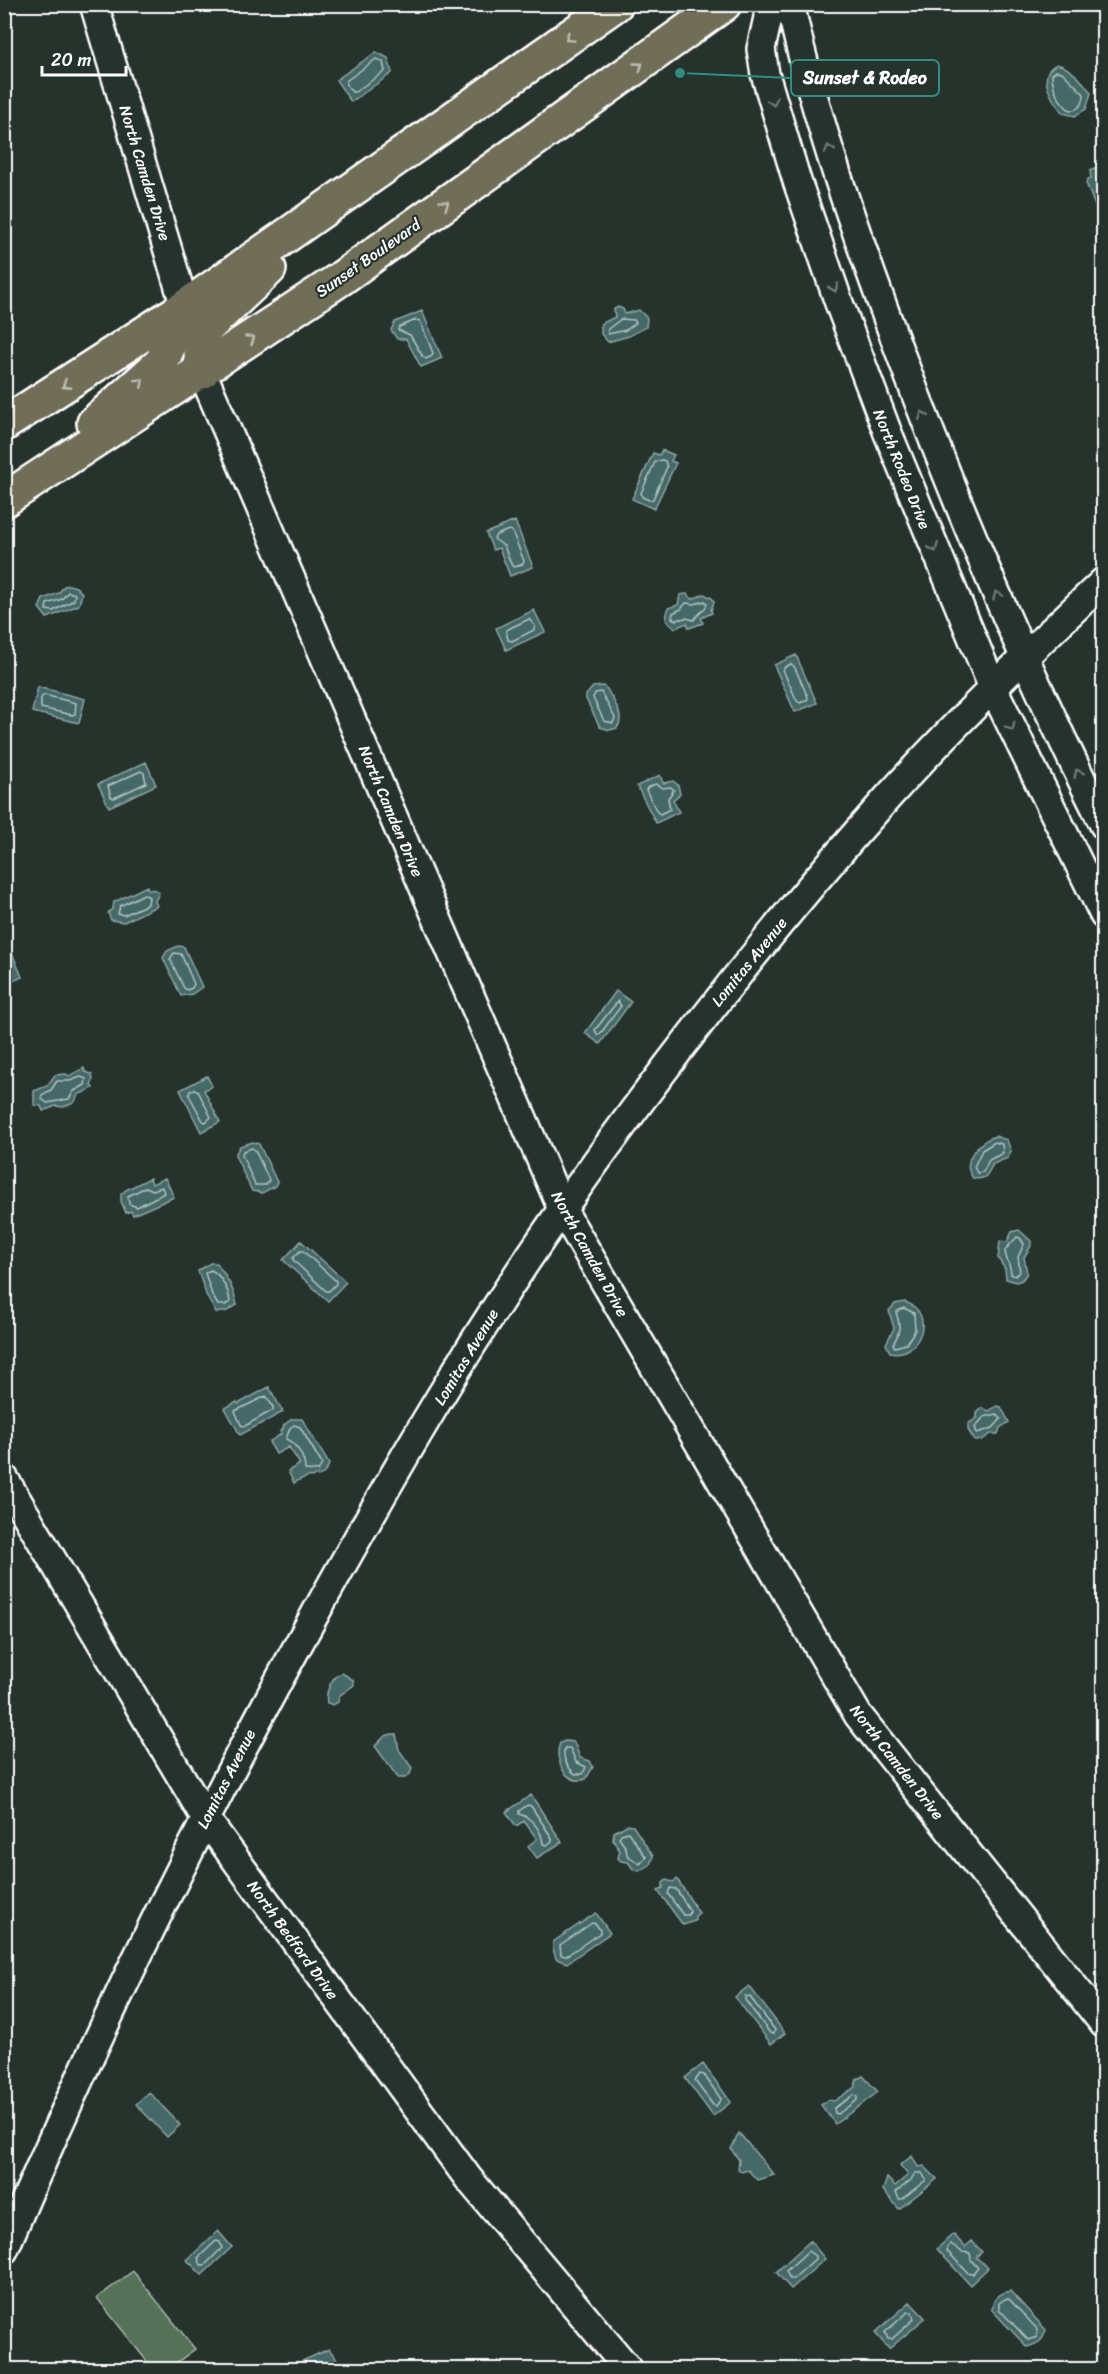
<svg xmlns="http://www.w3.org/2000/svg" width="1108" height="2374" viewBox="0 0 1108 2374" font-family="Sriracha,sans-serif">
<style>
.green{fill:#547259;stroke:#aab8ac;stroke-width:1.5}
.water{fill:#446968;stroke:#8fa5a4;stroke-width:1.5}
.lines{fill:none;stroke-linecap:round;stroke-linejoin:round}
.shore{stroke:#b4c3c3;stroke-width:1.5}
.minor-casing{stroke:#fff;stroke-width:32}
.major-casing{stroke:#fff;stroke-width:38}
.minor{stroke:#26332d;stroke-width:27}
.major{stroke:#716e59;stroke-width:33}
.oneway{stroke:#bfbeb4}
.oneway2{stroke:#727a76}
.labels{text-anchor:middle;dominant-baseline:central;stroke-width:4.5;stroke-linejoin:round;paint-order:stroke}
.street-label{font-size:16px;fill:#fff;stroke:#26332d}
.leader{fill:none;stroke:#338b84;stroke-width:2}
.callout-dot{fill:#338b84;stroke:#26332d;stroke-width:2}
.callout{fill:#26332d;stroke:#338b84;stroke-width:2}
.callout-label{font-size:18px;text-anchor:middle;font-weight:bold;fill:#fff}
</style>
<rect width="100%" height="100%" fill="#26332d"/>
<filter id="ink" filterUnits="userSpaceOnUse"><feTurbulence type="fractalNoise" baseFrequency=".0167" numOctaves="2"/><feDisplacementMap in="SourceGraphic" scale="12" xChannelSelector="R" yChannelSelector="G"/><feConvolveMatrix kernelMatrix="1 2 1 2 8 2 1 2 1" color-interpolation-filters="sRGB"/></filter>
<g filter="url(#ink)">
<path class="green" d="M133,2271L195,2349L168,2369H153L97,2298Z"/>
<path class="water" d="M376,52L388,58L392,73L351,102L336,80Z
M1057,64C1071,68 1084,82 1091,93L1086,109L1075,116L1063,113C1052,100 1035,74 1057,64Z
M1094,169L1103,173V226L1086,183L1088,179L1091,178L1090,171Z
M618,307L623,309L625,314L639,310L647,318L646,327L629,336L608,342L601,334V324L615,317L614,309Z
M422,311L442,358L421,367L406,339H397L391,330L395,322Z
M662,450L674,455L671,461L676,463L654,509L632,499L653,453L659,455Z
M515,521L533,567L510,576L499,548L493,550L486,533Z
M69,585L76,587L82,593L79,605L47,618L39,608L43,599L59,593L64,586Z
M687,594L692,599L704,594L712,598L714,602L711,610L712,613L701,618L703,623L689,628L687,623L675,628L666,620L668,608L678,605L680,595Z
M534,610L545,632L506,650L496,628Z
M796,655L817,703L795,712L774,665Z
M603,686L607,689C613,701 626,716 617,728L610,730L600,727L586,699V695L593,687Z
M38,687L85,699L79,723L32,712Z
M146,762L156,785L109,807L98,784Z
M660,775L663,783L673,781L678,785L680,794L673,800L679,812L656,823L637,786Z
M147,886L148,889L156,890L159,893L155,901L157,906L124,922L111,920L108,913L113,908L114,902Z
M4,934L22,977L5,985H4Z
M178,946L184,947L202,987L192,994L181,996L163,958L167,951Z
M616,991L631,1002L600,1044L585,1033Z
M84,1068L85,1072L92,1074L93,1080L91,1085L93,1088L78,1095L74,1103L63,1107L56,1106L43,1111L41,1106L34,1105V1091L47,1086L55,1075L66,1074L69,1076Z
M207,1076L212,1086L204,1090L220,1122L201,1132L180,1090Z
M995,1136L1007,1140L1011,1151L1008,1158L993,1164C987,1174 987,1181 973,1178C960,1161 978,1142 995,1136Z
M253,1142L259,1144L277,1182L275,1186L262,1193L252,1191L235,1155L240,1146Z
M150,1178L152,1184L165,1178L174,1197L133,1215L131,1211L126,1213L121,1201V1194L126,1190Z
M1019,1230L1031,1241V1246L1024,1257L1027,1273L1022,1280L1016,1282L1006,1279L1005,1269L998,1258L1000,1241L1007,1242L1012,1232Z
M301,1241L346,1282L328,1301L283,1260Z
M210,1263H216C227,1276 234,1288 237,1305L227,1311L216,1313L207,1297L198,1271Z
M905,1302C937,1312 920,1359 890,1352L886,1344L894,1328L889,1311L895,1304Z
M269,1387L283,1412L240,1435L225,1408L237,1402L238,1404Z
M997,1406L1001,1407L1009,1422L1000,1428L998,1434H991L982,1440L975,1441L968,1430V1424L977,1418V1413L982,1408L989,1411Z
M292,1419H302L329,1464C324,1480 316,1474 304,1478C300,1479 298,1481 294,1483L288,1471L300,1464L289,1447L276,1454L269,1442L281,1434L280,1431L283,1429L284,1425Z
M342,1673L353,1680L354,1685L339,1696L338,1702L333,1705L327,1703C325,1693 331,1676 342,1673Z
M392,1734H396L399,1750L412,1768L410,1774L405,1778H398L375,1746L385,1736Z
M565,1741L574,1742L580,1758L590,1761L593,1767L586,1779C566,1786 553,1760 560,1743Z
M531,1795L562,1842L537,1858L528,1846L537,1839L524,1821L516,1826L506,1812Z
M627,1825L633,1826L653,1856L650,1865L639,1871L634,1870L628,1862L621,1861L618,1858L620,1851L613,1839L614,1832Z
M677,1879L699,1913L695,1916V1921L683,1925L658,1891L663,1888V1883L666,1880L673,1882Z
M596,1913L610,1933L567,1963L556,1959L553,1949V1942Z
M749,1986L785,2033L771,2044L735,1997Z
M703,2064L731,2102L713,2116L685,2078Z
M863,2076L878,2092L835,2124L821,2105L828,2100L834,2101L855,2087L857,2079Z
M149,2092L180,2125L167,2137L136,2104Z
M739,2133L774,2175L757,2180L748,2170L742,2172L738,2169L739,2160L731,2149Z
M912,2156L918,2167L924,2166L937,2179L899,2209L883,2190L887,2178L895,2186L908,2175L900,2165Z
M218,2231L232,2247L202,2275L187,2260Z
M953,2234L965,2247L972,2241L982,2252L976,2257L988,2268L970,2285L937,2249Z
M810,2241L825,2259L791,2289L776,2272Z
M1010,2291L1046,2330C1043,2341 1038,2344 1027,2347L992,2310C993,2298 998,2294 1010,2291Z
M910,2302L925,2318L889,2349L875,2333Z
M329,2349L342,2366L340,2369H288L287,2368Z"/>
<g class="lines">
<path class="shore" d="M376,59L383,62L385,71L355,92H352L346,84V81Z
M1056,71L1062,72L1084,94C1084,102 1079,111 1070,110C1059,103 1052,87 1052,74Z
M621,319L634,320L636,323L626,330L608,334V329Z
M416,320L420,321L433,353L432,356L426,359L423,357L410,335L398,330L399,327Z
M662,460L665,461L667,467L653,499L649,500L642,497L641,493L655,462Z
M509,530L512,531L524,561L523,564L515,567L512,566L504,546L494,539L496,535Z
M68,592L75,594L74,600L53,611L46,610L47,604L62,599Z
M705,601L707,604C705,611 698,613 694,620L686,618L676,620L672,618L673,613L681,609L686,603L694,604Z
M529,619L535,626L534,630L512,641L508,640L506,630Z
M791,664L794,666L808,697L807,700L800,703L797,701L783,670L785,667Z
M601,692L615,718L613,723L604,721L593,698L595,693Z
M44,695L76,703L75,714L72,715L41,708V698Z
M141,771L144,773L146,783L114,798L111,797L108,786Z
M656,784L662,788L671,787L674,790L668,798L670,809L660,814L657,812L646,790L648,787Z
M144,894L149,897L148,904L124,915L118,914L120,906Z
M174,953L181,954L194,984L192,988L187,990L184,988L170,959Z
M618,1001L621,1006L600,1034H597L595,1030Z
M81,1077L86,1079L85,1085L74,1091L69,1099L47,1103L42,1099V1095L51,1090L57,1081H70Z
M195,1089L198,1091L211,1117L206,1122L203,1121L189,1095L190,1091Z
M995,1142L1002,1144L1003,1153L989,1160L983,1172L977,1173L974,1167L982,1150Z
M252,1148L255,1150L269,1180L266,1185H255L242,1155L243,1151Z
M146,1187L153,1190L162,1187L164,1193L137,1207L129,1204L128,1196Z
M1017,1237L1020,1238L1024,1244L1018,1257L1020,1272L1015,1276L1011,1274C1011,1265 1005,1259 1005,1250Z
M300,1251H303L336,1281V1284L329,1291H326L294,1261L293,1258Z
M211,1270C221,1275 229,1290 230,1302L225,1305H218L212,1295L205,1273Z
M904,1308L914,1313L915,1330L906,1344L895,1347L893,1344C901,1331 900,1325 896,1312Z
M266,1396L273,1407V1410L245,1426L241,1425L235,1411Z
M997,1414L1001,1419L993,1428L977,1433L975,1427L984,1417Z
M294,1425L300,1427L322,1464L318,1471L305,1470C305,1458 297,1444 286,1439L290,1428Z
M565,1748H570L576,1762L586,1767L583,1774H575C568,1768 561,1757 565,1748Z
M527,1805L531,1806L552,1838V1841L547,1845L543,1844C542,1830 531,1817 519,1814V1811Z
M628,1832L646,1857L640,1864L627,1855L626,1848L619,1838L621,1834Z
M670,1888L676,1889L690,1911L689,1915H683L668,1894Z
M592,1923L596,1924L600,1930V1933L566,1956L561,1955L560,1945Z
M745,1996L750,1997L775,2030L774,2034L770,2033L745,2000Z
M700,2074L704,2075L721,2099L716,2106L713,2105L695,2081Z
M854,2095L857,2097V2100L838,2114L835,2113L834,2108Z
M915,2173H922L926,2180L902,2199H899L896,2192L911,2180Z
M216,2241L220,2242L222,2248L205,2265H201L198,2258Z
M951,2244L962,2252L970,2253L971,2260L978,2268L973,2274H969L947,2251V2248Z
M808,2251L815,2256V2259L793,2279H790L786,2271Z
M1005,2299H1009L1038,2330L1037,2337L1028,2340L999,2309V2303Z
M908,2312H912L914,2319L892,2339H888L885,2332Z"/>
<g class="minor-casing">
<path id="minor" d="M94,4L185,307
M771,4L761,49L765,74L797,181L839,303L887,431L993,688L1104,915
M790,4C816,122 857,237 899,350C959,512 1027,671 1104,825
M202,372L562,1209L858,1715L1104,2024
M4,1478L206,1819L468,2178L629,2370
M4,2250C99,2026 207,1808 325,1596C399,1464 475,1332 563,1208C664,1065 772,927 889,796C957,721 1030,651 1104,581"/>
</g>
<g class="major-casing">
<path id="major" d="M202,372L200,334L269,269
M94,423L162,362L185,307
M4,424L185,307L616,4
M4,500L340,279L724,4"/>
</g>
<use href="#minor" class="minor"/>
<use href="#major" class="major"/>
</g>
<defs><path id="oneway-chevron" d="M-2-3.5L2.5 0L-2 3.5" fill="none" stroke-width="1.6" stroke-linecap="round" stroke-linejoin="round" transform="scale(1.5)"/></defs>
<g class="oneway">
<use href="#oneway-chevron" transform="translate(569 38) rotate(145)"/>
<use href="#oneway-chevron" transform="translate(639 66) rotate(-36)"/>
<use href="#oneway-chevron" transform="translate(445 204) rotate(-35)"/>
<use href="#oneway-chevron" transform="translate(251 339) rotate(-34)"/>
<use href="#oneway-chevron" transform="translate(140 382) rotate(-42)"/>
<use href="#oneway-chevron" transform="translate(66 385) rotate(147)"/>
</g>
<g class="oneway2">
<use href="#oneway-chevron" transform="translate(773 102) rotate(73)"/>
<use href="#oneway-chevron" transform="translate(829 149) rotate(-107)"/>
<use href="#oneway-chevron" transform="translate(834 288) rotate(71)"/>
<use href="#oneway-chevron" transform="translate(923 415) rotate(-111)"/>
<use href="#oneway-chevron" transform="translate(934 548) rotate(68)"/>
<use href="#oneway-chevron" transform="translate(997 595) rotate(-113)"/>
<use href="#oneway-chevron" transform="translate(1011 727) rotate(64)"/>
<use href="#oneway-chevron" transform="translate(1078 773) rotate(-115)"/>
</g>
</g>
<g class="labels">
<g class="street-label">
<text transform="translate(145 173) rotate(73)">North Camden Drive</text>
<text transform="translate(368 258) rotate(-35)">Sunset Boulevard</text>
<text transform="translate(902 469) rotate(68)">North Rodeo Drive</text>
<text transform="translate(391 811) rotate(67)">North Camden Drive</text>
<text transform="translate(749 962) rotate(-51)">Lomitas Avenue</text>
<text transform="translate(590 1254) rotate(61)">North Camden Drive</text>
<text transform="translate(466 1357) rotate(-59)">Lomitas Avenue</text>
<text transform="translate(897 1762) rotate(52)">North Camden Drive</text>
<text transform="translate(226 1779) rotate(-63)">Lomitas Avenue</text>
<text transform="translate(293 1940) rotate(54)">North Bedford Drive</text>
</g>
</g>
<path class="leader" d="M680 73L791 78"/>
<circle class="callout-dot" cx="680" cy="73" r="6"/>
<rect class="callout" x="791" y="60" width="148" height="36" rx="6"/>
<g class="callout-label">
<text x="865" y="84">Sunset &amp; Rodeo</text>
</g>
<rect width="1108" height="2374" fill="none" stroke="#26332d" stroke-width="24"/>
<rect x="12" y="12" width="1084" height="2350" fill="none" stroke="#fff" stroke-width="2" filter="url(#ink)"/>
<path d="M42 66v9h84v-9" fill="none" stroke="#ffffff" stroke-width="3"/>
<text x="51" y="66" font-size="18" fill="#ffffff" stroke="#26332d" stroke-width="4.5" paint-order="stroke">20 m</text>
</svg>
